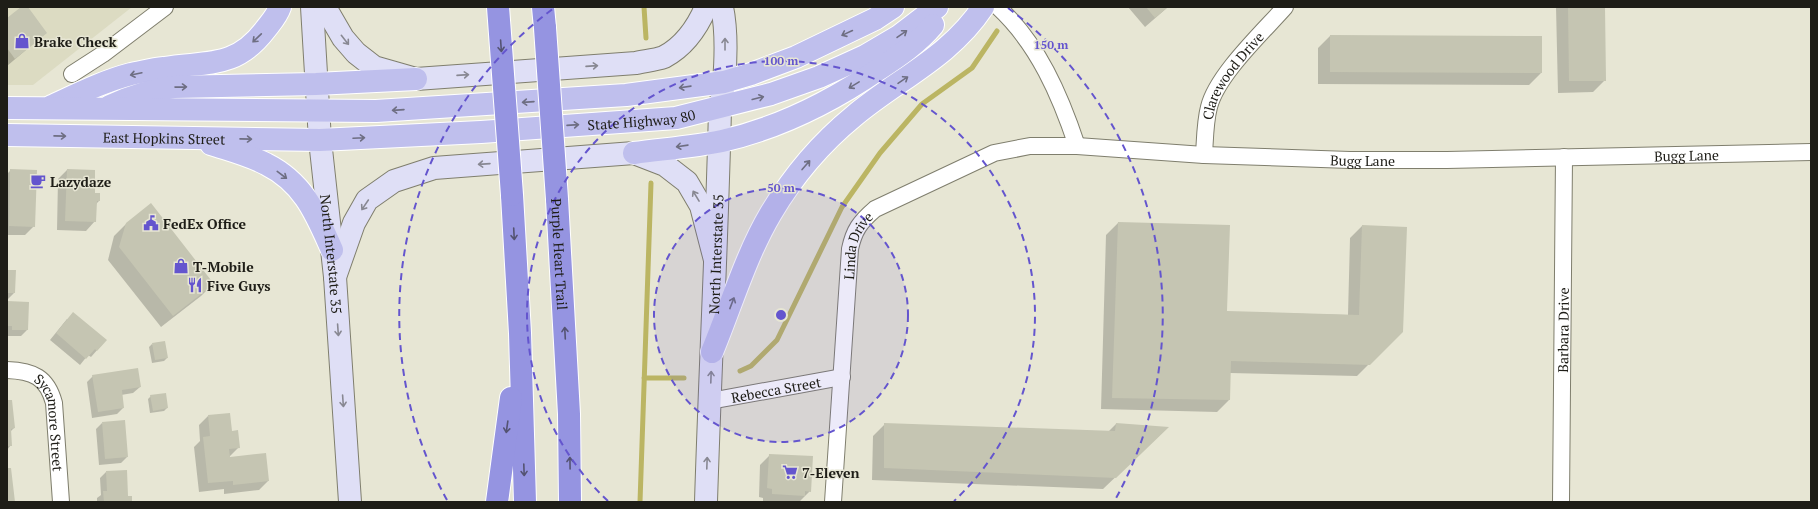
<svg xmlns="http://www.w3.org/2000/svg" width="1818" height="509" viewBox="0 0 1818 509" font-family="'PT Serif',serif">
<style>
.built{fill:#dcdbc2}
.shadow{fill:#0003}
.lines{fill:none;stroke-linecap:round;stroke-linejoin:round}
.stream{stroke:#bbb563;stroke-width:5}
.building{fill:#c5c5b2}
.minor-casing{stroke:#7f7e6d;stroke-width:18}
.secondary-casing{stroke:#7f7e6d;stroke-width:24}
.primary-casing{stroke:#fff;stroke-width:24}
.motorway-casing{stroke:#fff;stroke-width:24}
.minor{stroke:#fff;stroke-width:16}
.secondary{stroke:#dfdff6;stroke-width:22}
.primary{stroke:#bfbfed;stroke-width:22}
.motorway{stroke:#9594e1;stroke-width:22}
.motorway-bridge-casing{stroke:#fff;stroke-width:24;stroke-linecap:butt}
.motorway-bridge{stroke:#9594e1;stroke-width:22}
.oneway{stroke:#6e6e82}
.oneway2{stroke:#888892}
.oneway3{stroke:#545372}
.ring{fill:none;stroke:#6455ce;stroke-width:2;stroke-dasharray:7 5}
.labels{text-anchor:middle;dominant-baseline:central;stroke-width:3;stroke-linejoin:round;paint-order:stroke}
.poi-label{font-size:14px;font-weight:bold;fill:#1e1d17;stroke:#e7e6d4;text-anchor:start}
.street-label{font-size:14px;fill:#1e1d17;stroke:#e7e6d4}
.centre{fill:#6455ce;stroke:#e7e6d4;stroke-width:2}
.ring-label{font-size:12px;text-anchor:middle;font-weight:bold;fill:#6455ce;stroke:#e7e6d4;stroke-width:3;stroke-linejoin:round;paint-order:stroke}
</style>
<rect width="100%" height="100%" fill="#e7e6d4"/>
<path class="built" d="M7,7H132L33,85H7Z"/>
<path class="shadow" d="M22,7H27L46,33L7,66V19Z
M1128,7H1168L1145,27Z
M1556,7H1604L1605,80L1593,92L1558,93Z
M1330,36L1541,73L1529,85L1318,84V48Z
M11,170L34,226L25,235H7V174Z
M67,170L99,201L96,204L95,221L86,231L57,230L58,179Z
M127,223L213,284L201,296L161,327L108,260L114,236Z
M1118,223L1226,312L1348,315L1350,238L1362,226L1402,331L1357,376L1230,373L1229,400L1217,412L1101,409L1106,235Z
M7,271L14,293L8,299H7Z
M7,302L27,330L21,336H7Z
M67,319L106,340L91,357L88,355L80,365L50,340Z
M152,344L167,358L164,361L152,363L149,347Z
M93,376L140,387L133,393L121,395L123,408L117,414L92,418L87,382Z
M151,396L167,408L164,411L150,413L148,399Z
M7,401L14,428L10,432L11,445L7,450Z
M208,416L231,432L239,447L228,458L268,481L259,490L224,494V489L199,492L194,447L200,441L199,425Z
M102,423L127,457L121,463L99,465L96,429Z
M885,424L1108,432L1116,424L1167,428L1103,489L872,480L873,436Z
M770,455L810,491L800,501L797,502H763V498L759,497L760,465Z
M106,472L127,497L131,502H97V498L101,495L100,478Z"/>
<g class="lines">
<path class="stream" d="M644,7L646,38
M740,371L751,366L777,340L842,207L880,153L922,104L972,68L997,31
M644,378H684
M640,502L651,183"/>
</g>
<path class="building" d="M21,7H28L47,33L15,59L7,48V18Z
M1146,7H1168L1155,18Z
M1568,7H1605L1606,81H1569Z
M1330,35L1542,36V73L1330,72Z
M10,169L37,170L35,227L9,226Z
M67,169L95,170V193H100V201H97L96,222L65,221Z
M151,203L214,284L173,316L119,247L126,223Z
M1118,222L1230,225L1227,311L1359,315L1362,225L1407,227L1403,332L1370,365L1231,361L1230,400L1112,398Z
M7,270H16L15,293H7Z
M7,301L29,302L28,330H12V326H7Z
M73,312L107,340L97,351L95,349L86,359L56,333Z
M165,341L168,358L155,360L152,343Z
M138,368L141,387L122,390L124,408L98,412L92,375Z
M166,393L168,408L153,411L150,395Z
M7,400H12L15,428L11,429L12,446H7Z
M230,413L232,431L238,430L240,448L229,449L230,457L266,453L269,481L233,485V481L208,483L203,437L210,436L208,415Z
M125,420L128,457L105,459L102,422Z
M884,423L1115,431L1116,423L1169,427L1116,478L884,468Z
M769,454L813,456L811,492L805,491V496L772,494V489L767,488Z
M7,468H11L15,502H7Z
M127,470L128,496H132V502H104L103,491H107L106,471Z"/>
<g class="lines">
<g class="minor-casing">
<g id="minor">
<path d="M998,7C1038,44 1060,95 1077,146"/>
<path d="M72,74L103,54L165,7"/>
<path id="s1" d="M1204,155C1205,140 1205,122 1209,107C1217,75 1262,33 1285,7"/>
<path id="s2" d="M7,370C33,371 47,377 54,403L61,502"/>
<path id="s3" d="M710,401L842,377"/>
<path id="s4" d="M833,502L850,249C854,230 860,222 875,209L994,153L1030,146H1077L1204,155L1350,160H1447L1811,152"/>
<path id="s5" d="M1561,502L1564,157"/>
</g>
</g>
<g class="secondary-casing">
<g id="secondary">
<path id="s6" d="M312,7L320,140L335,277L350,502"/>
<path d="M325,7L343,38L356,53L374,67L416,79L636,63C645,61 656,60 664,57C685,46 697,28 706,7"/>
<path d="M335,277L354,223L367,200L394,181L434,168L634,153L665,165L687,182L701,206L715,260"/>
<path id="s7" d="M706,502C710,371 717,240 720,109C721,100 723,91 724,82C726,58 727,31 722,7"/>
</g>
</g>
<g class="primary-casing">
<g id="primary">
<path d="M52,106C78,94 104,81 131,74C142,72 153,69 164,68C207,61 235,69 265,30C271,22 277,16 280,7"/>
<path d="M110,106C132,96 151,90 174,87L316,84L416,79"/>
<path d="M7,108L376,111L626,95L724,82L751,74L796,57L875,19L893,7"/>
<path id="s8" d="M7,135L320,140L481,132L676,118L771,94L819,77L865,56L899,36L937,7"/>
<path d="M211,144C229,150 249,155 266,164C304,183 316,214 332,250"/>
<path d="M634,153C663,149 693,147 722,141C779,128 831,102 879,69C899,56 918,43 933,25"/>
<path d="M712,352C731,306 746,255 771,213C793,176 821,143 854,116C898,79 950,57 983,7"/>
</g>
</g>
<g class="motorway-casing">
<g id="motorway">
<path d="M543,7L545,28"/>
<path d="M512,195L520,333L525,502"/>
<path id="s9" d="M557,199L569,414L570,502"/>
<path d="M497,502L511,398"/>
</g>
</g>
<use href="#minor" class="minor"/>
<use href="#secondary" class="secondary"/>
<use href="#primary" class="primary"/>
<use href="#motorway" class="motorway"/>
<g class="motorway-bridge-casing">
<path id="motorway-bridge" d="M498,7L512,195
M545,28L557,199"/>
</g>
<use href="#motorway-bridge" class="motorway-bridge"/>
</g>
<defs><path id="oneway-shaft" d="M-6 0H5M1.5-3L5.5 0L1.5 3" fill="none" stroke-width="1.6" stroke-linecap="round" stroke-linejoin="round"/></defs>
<g class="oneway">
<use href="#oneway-shaft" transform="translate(847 33) rotate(155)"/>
<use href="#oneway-shaft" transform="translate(902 34) rotate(-35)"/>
<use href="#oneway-shaft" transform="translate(257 38) rotate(136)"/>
<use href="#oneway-shaft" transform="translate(136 74) rotate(168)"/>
<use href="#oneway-shaft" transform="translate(903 80) rotate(-34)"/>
<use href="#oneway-shaft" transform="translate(854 85) rotate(149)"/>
<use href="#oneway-shaft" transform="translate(181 87) rotate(-1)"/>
<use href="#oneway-shaft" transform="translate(685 87) rotate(172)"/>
<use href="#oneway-shaft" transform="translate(758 98) rotate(-14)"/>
<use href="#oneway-shaft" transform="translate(528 102) rotate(176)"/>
<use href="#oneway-shaft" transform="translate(398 110) rotate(176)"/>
<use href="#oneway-shaft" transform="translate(573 125) rotate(-4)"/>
<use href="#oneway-shaft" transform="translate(60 136) rotate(1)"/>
<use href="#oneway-shaft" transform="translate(359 138) rotate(-3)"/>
<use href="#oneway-shaft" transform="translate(246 139) rotate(1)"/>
<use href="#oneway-shaft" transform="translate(682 146) rotate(172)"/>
<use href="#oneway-shaft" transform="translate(806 165) rotate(-49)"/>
<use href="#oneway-shaft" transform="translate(282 175) rotate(37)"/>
<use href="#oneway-shaft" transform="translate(732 303) rotate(-69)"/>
</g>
<g class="oneway2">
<use href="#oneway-shaft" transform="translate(345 40) rotate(52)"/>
<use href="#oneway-shaft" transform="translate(725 44) rotate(-90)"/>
<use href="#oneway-shaft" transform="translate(592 66) rotate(-4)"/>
<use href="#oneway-shaft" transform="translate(463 75) rotate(-4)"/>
<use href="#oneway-shaft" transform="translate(484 164) rotate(176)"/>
<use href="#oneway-shaft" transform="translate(696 196) rotate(-121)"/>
<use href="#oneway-shaft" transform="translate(365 205) rotate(124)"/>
<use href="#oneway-shaft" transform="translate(338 330) rotate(86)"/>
<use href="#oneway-shaft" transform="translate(711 377) rotate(-88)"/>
<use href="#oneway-shaft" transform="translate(343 401) rotate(86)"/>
<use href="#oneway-shaft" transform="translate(707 463) rotate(-88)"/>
</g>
<g class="oneway3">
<use href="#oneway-shaft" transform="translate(501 46) rotate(86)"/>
<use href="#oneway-shaft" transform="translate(514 234) rotate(87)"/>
<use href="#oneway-shaft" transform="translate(565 333) rotate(-93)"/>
<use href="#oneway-shaft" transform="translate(507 427) rotate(98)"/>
<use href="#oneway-shaft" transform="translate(570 463) rotate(-91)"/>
<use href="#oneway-shaft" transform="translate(524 470) rotate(88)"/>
</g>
<circle cx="781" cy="315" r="127" fill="#6455ce" fill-opacity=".12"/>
<g class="ring">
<circle cx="781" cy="315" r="127"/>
<path d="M608 501A254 254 0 1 1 954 501"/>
<path d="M447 500A382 382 0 0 1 554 8M1008 8A382 382 0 0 1 1115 500"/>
</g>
<defs>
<g id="shop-bare" transform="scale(1.2)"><path d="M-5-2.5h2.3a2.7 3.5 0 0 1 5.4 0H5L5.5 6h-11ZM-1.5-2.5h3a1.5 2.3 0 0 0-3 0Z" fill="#6455ce" stroke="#e7e6d4" stroke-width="2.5" paint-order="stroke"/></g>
<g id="cafe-bare" transform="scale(1.2)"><path d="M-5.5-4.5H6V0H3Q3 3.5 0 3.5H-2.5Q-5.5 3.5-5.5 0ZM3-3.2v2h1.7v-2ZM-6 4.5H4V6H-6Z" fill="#6455ce" stroke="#e7e6d4" stroke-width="2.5" paint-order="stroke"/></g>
<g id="civic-bare" transform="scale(1.2)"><path d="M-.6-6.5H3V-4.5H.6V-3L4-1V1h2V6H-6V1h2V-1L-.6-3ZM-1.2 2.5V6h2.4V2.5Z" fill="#6455ce" stroke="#e7e6d4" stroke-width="2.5" paint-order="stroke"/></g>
<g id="restaurant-bare" transform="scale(1.2)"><path d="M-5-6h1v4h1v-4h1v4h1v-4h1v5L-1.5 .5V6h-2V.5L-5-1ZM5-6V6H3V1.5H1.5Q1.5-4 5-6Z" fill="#6455ce" stroke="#e7e6d4" stroke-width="2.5" paint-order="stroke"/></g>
<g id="supermarket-bare" transform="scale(1.2)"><path d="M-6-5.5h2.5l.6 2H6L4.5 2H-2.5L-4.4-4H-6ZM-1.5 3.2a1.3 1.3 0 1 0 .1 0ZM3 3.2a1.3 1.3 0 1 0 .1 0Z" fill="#6455ce" stroke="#e7e6d4" stroke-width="2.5" paint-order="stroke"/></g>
</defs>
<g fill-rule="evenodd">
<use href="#shop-bare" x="22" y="41"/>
<use href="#cafe-bare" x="38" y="181"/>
<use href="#civic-bare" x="151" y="223"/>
<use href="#shop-bare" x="181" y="266"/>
<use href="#restaurant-bare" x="195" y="285"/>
<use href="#supermarket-bare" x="790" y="472"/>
</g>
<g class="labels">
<g class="poi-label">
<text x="34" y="41">Brake Check</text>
<text x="50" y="181">Lazydaze</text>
<text x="163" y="223">FedEx Office</text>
<text x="193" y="266">T-Mobile</text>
<text x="207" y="285">Five Guys</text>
<text x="802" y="472">7-Eleven</text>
</g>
<g class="street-label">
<text stroke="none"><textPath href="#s1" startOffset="87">Clarewood Drive</textPath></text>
<text stroke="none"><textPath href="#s8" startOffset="635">State Highway 80</textPath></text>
<text stroke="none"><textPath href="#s8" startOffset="157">East Hopkins Street</textPath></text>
<text stroke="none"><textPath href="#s4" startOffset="1127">Bugg Lane</textPath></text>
<text stroke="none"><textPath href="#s4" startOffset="803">Bugg Lane</textPath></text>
<text stroke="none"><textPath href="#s4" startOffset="259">Linda Drive</textPath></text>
<text stroke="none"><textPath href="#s6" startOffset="248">North Interstate 35</textPath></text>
<text stroke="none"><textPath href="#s9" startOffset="55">Purple Heart Trail</textPath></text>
<text stroke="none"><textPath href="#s7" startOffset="248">North Interstate 35</textPath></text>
<text stroke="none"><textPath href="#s5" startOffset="172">Barbara Drive</textPath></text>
<text stroke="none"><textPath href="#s3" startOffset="67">Rebecca Street</textPath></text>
<text stroke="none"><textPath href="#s2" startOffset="81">Sycamore Street</textPath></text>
</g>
</g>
<circle cx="781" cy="315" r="6" class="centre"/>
<g class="ring-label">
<text x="1051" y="49">150 m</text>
<text x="781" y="65">100 m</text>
<text x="781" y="192">50 m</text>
</g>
<rect width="1818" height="509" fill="none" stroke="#1e1d17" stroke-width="16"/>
</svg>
